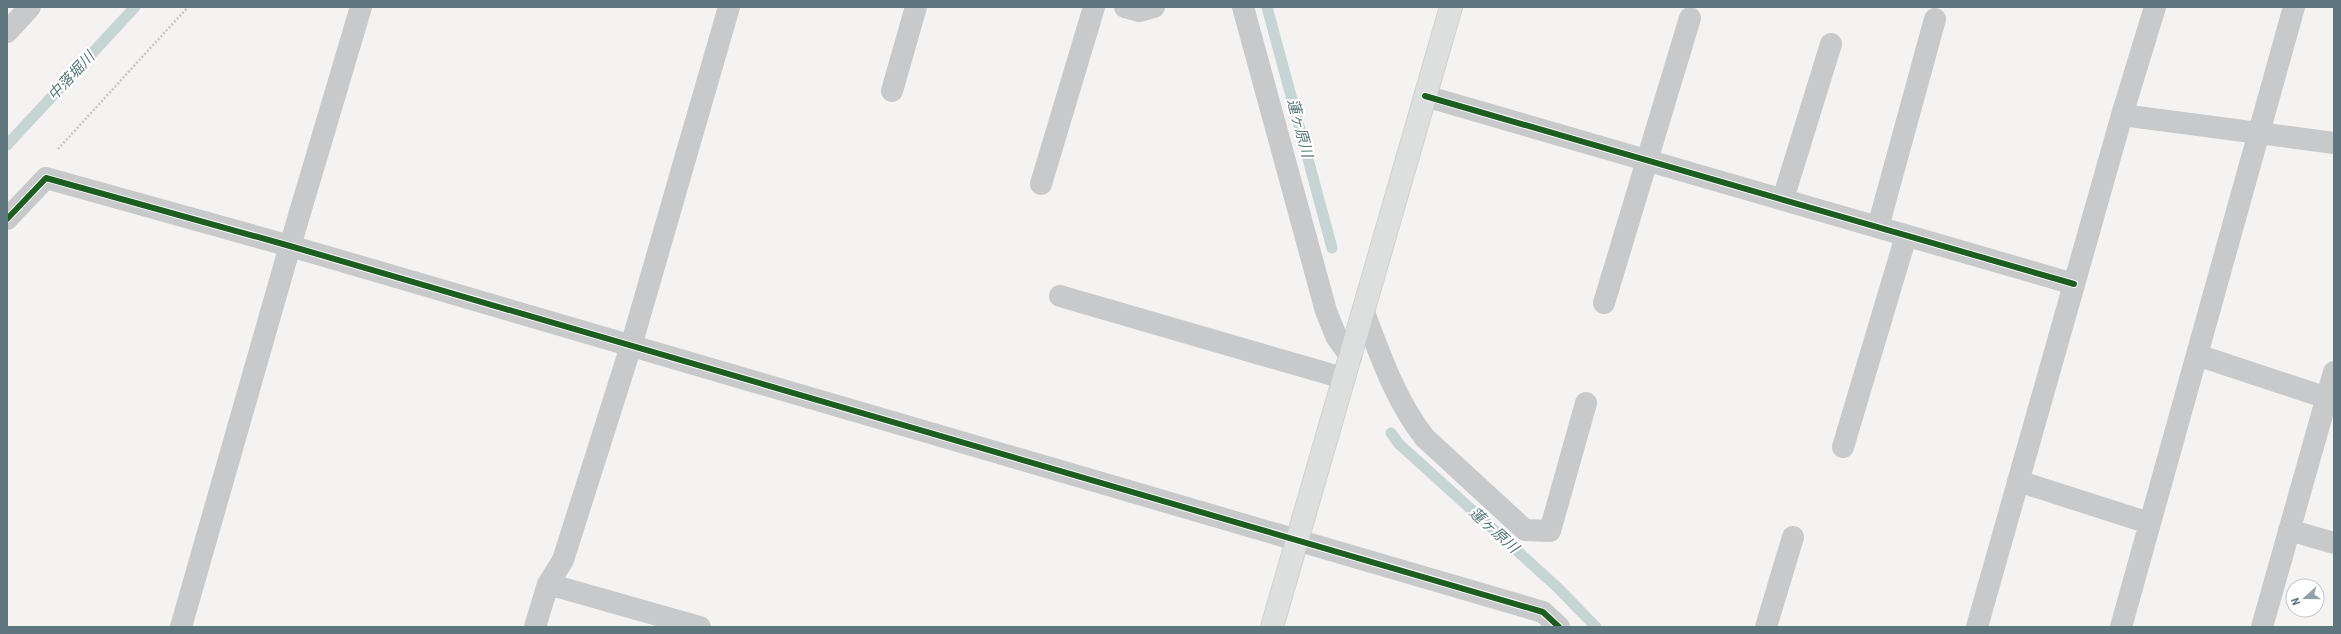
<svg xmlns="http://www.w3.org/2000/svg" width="2341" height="634" viewBox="0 0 2341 634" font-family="'Roboto Condensed','Noto Sans JP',sans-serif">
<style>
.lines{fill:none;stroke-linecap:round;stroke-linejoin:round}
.stream{stroke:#c6d4d4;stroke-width:11}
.secondary-casing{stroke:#d0d1d2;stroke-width:24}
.path{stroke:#c5c7c8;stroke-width:2.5;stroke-dasharray:2 2;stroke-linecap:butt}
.street{stroke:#c8c9ca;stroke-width:22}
.secondary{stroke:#dddfde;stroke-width:22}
.cycleway-casing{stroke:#fff;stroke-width:8}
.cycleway{stroke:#1b5e20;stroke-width:6}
.labels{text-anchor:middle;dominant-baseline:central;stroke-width:4;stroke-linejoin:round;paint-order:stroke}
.water-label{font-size:15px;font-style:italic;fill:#59787a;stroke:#fff}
</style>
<rect width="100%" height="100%" fill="#f4f3f2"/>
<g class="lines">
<path class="stream" d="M1267,7L1332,248
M7,145L135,7
M1391,433L1399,444L1557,587L1596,627"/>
<g class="secondary-casing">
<path id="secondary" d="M1272,627L1451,7"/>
</g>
<path class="path" d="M58,149L188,7"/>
<path class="street" d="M1125,7L1140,11L1154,7
M1243,7L1326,311L1336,336L1351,357
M7,32L30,7
M892,91L916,7
M1425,96L2074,284
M2122,115L2334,143
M1041,184L1094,7
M1783,199L1831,44
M7,219L46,178L290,246L1543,612L1559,627
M1878,227L1935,19
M1060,296L1343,378
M1604,303L1690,18
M1363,310C1380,354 1395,400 1425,438L1525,530L1550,531L1586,403
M2197,355L2327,398
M1843,447L1906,236
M2018,481L2149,523
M2289,530L2334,543
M548,584L700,627
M181,627L290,246L361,7
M535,627L548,584L563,560L631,346L729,7
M1766,627L1793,537
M1977,627L2122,115L2155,7
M2121,627L2294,7
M2262,627L2334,372"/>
<use href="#secondary" class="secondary"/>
<g class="cycleway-casing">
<path id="cycleway" d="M1425,96L2074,284
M7,219L46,178L290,246L1543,612L1559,627"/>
</g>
<use href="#cycleway" class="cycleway"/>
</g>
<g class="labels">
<g class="water-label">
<text transform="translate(71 76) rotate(-47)">中落堀川</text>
<text transform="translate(1300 128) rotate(75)">蓮ヶ原川</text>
<text transform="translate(1494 530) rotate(42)">蓮ヶ原川</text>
</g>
</g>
<rect width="2341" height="634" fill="none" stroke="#5e777e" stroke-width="16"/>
<g transform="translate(2305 598) rotate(249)"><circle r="19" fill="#ffffff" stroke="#bfc9cb"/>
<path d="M0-3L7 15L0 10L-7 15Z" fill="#92a2a7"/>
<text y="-6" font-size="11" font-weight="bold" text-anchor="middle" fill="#5e777e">N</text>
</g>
</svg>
